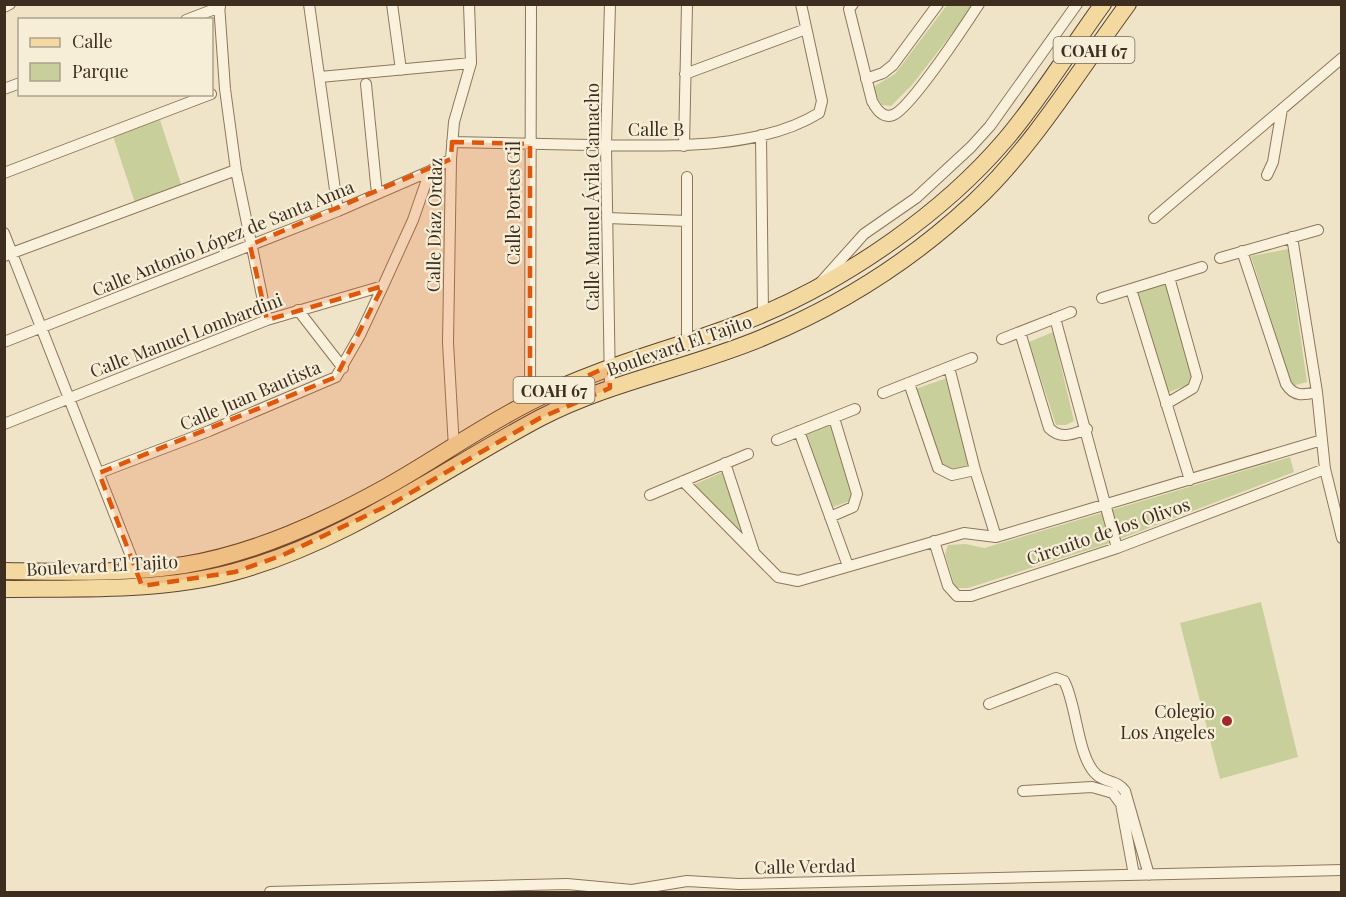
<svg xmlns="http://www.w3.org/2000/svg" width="1346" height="897" viewBox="0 0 1346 897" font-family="'Playfair Display',serif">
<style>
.green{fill:#c9cf9b}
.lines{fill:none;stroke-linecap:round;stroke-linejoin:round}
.street-casing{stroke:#8d765c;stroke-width:12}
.primary-casing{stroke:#5b4430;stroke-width:18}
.street{stroke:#faf1dc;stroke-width:10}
.primary{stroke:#f3d9a0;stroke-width:16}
.marked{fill:#df570d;fill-opacity:0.2;stroke:#df570d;stroke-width:4.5;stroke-dasharray:12 8;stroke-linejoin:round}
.poi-dot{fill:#9e2a2b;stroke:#f7eed8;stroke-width:2}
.labels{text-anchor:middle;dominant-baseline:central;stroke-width:4.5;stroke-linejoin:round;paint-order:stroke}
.shield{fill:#f7eed8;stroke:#756857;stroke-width:1.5}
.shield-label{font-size:16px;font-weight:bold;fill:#3d2e20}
.street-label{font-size:18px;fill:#3d2e20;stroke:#f7eed8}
.poi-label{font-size:18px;fill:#3d2e20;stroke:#f7eed8;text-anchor:end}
</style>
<rect width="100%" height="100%" fill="#f0e4c8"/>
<path class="green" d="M947,5H974L912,85L891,106L882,105L875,94V86L895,74Z
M160,120L182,187L135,203L113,136Z
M1288,249L1307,382L1292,386L1251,256Z
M1167,283L1194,374L1192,383L1167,393L1134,293Z
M1053,332L1074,421L1066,425H1056L1029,342Z
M947,378L971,468L955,473L940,463L915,389Z
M831,422L852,493L850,501L833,507L805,433Z
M1290,457L1294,472L1107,544L968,588H958L954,584L945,554L948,545L966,544L984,548Z
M725,471L749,542L691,486Z
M1261,602L1298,757L1220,779L1180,623Z"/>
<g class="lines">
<g class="street-casing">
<path id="street" d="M219,4L225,89L236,170L267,320
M309,4L338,211
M392,4L401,70
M853,4L849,9L872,101C876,108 882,119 893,115C910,109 966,24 979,4
M4,7L10,4
M186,20L220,7
M685,74L806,29
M320,77L471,63
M866,79L883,73L893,65L938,4
M366,84L377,194
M4,89L20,83
M761,135L763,314
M452,142C498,143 544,144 590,145C660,146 758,151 819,113L822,101L801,4
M684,146L687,4
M4,173L211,94
M1267,175L1273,162L1282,109
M687,177V342
M607,218L687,221
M1154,218L1342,58
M4,233L138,574
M1292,237L1317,392L1325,469L1342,538
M1242,251L1286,384C1294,397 1303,395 1317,392
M4,256L236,170
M1220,258L1318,230
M821,282L864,234L916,198L971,147L990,126L1077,4
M1131,289L1190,480
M1102,298L1202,267
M298,310L343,368
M1055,318L1117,548
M1020,332L1049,428C1061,440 1073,434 1087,429
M1002,339L1071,312
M4,342L338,211L430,171L451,159
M949,367L975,470L996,537
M909,383L938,468L952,475L975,470
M610,388L606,145L610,4
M883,393L972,358
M530,402L531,4
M1166,404L1193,388L1197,377L1169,277
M4,424L267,320L383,286
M799,431L848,566
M777,440L855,409
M454,448L448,343L451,159L454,122L471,63L469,4
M725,463L754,552
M99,473L209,431L336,377L360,335L383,286L413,220L430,171
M683,481L778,577L798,581L964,533L996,537L1322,440
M650,495L748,454
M830,517L853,507L857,494L834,418
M934,541L948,586L957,596H971L1117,548L1325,469
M989,704L1056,678L1064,681C1077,704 1077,758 1097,775C1107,783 1117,780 1125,791L1149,875
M1023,791L1092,787L1113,793L1121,804L1134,875
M270,892L567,884L632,890L687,881L739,884L1342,870"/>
</g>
<g class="primary-casing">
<path id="primary" d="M4,571C65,572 125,574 184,565C256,553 325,521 388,486C436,459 482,426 532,401C605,363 685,347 761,315C848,278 943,213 1005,140C1041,98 1070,49 1103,4
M4,589C81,588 160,592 234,572C346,542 440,471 540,418C611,381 691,368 764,337C841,305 913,259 974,202C1032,148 1080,69 1128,4"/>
</g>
<use href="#street" class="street"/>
<use href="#primary" class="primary"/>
</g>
<path class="marked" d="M452,142L530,144V402L609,366L610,388L540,418L393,503L283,555L235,572L142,586L99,473L336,377L383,286L267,320L250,245L451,159Z"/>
<circle class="poi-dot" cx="1227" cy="721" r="6"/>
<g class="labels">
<g class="shield">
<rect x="1053.5" y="37" width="81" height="26" rx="4.5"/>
<rect x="513.5" y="377" width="81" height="26" rx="4.5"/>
</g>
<g class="shield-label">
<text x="1094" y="50">COAH 67</text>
<text x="554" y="390">COAH 67</text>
</g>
<g class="street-label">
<text x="656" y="129">Calle B</text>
<text transform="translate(592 197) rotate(-90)">Calle Manuel Ávila Camacho</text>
<text transform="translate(513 203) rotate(-90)">Calle Portes Gil</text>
<text transform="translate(434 225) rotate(-89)">Calle Díaz Ordaz</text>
<text transform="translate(223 238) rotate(-22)">Calle Antonio López de Santa Anna</text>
<text transform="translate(186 335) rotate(-21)">Calle Manuel Lombardini</text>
<text transform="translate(679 345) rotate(-19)">Boulevard El Tajito</text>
<text transform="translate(250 395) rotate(-23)">Calle Juan Bautista</text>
<text transform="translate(1108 531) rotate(-19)">Circuito de los Olivos</text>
<text transform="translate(102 565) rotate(-3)">Boulevard El Tajito</text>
<text transform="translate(805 866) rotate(-1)">Calle Verdad</text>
</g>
<g class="poi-label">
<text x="1215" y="711">Colegio<tspan x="1215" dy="21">Los Angeles</tspan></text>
</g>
</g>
<rect width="1346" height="897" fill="none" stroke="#3d2e20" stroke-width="12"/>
<rect x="18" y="18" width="195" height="78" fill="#f7eed8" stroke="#ada18e" stroke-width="1.5"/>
<rect x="30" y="38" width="30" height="9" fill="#f3d9a0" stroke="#ada18e" stroke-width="1.5"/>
<text x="72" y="48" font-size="18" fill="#3d2e20">Calle</text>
<rect x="30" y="63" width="30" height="18" fill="#c9cf9b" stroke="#ada18e" stroke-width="1.5"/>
<text x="72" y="78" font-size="18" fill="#3d2e20">Parque</text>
</svg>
